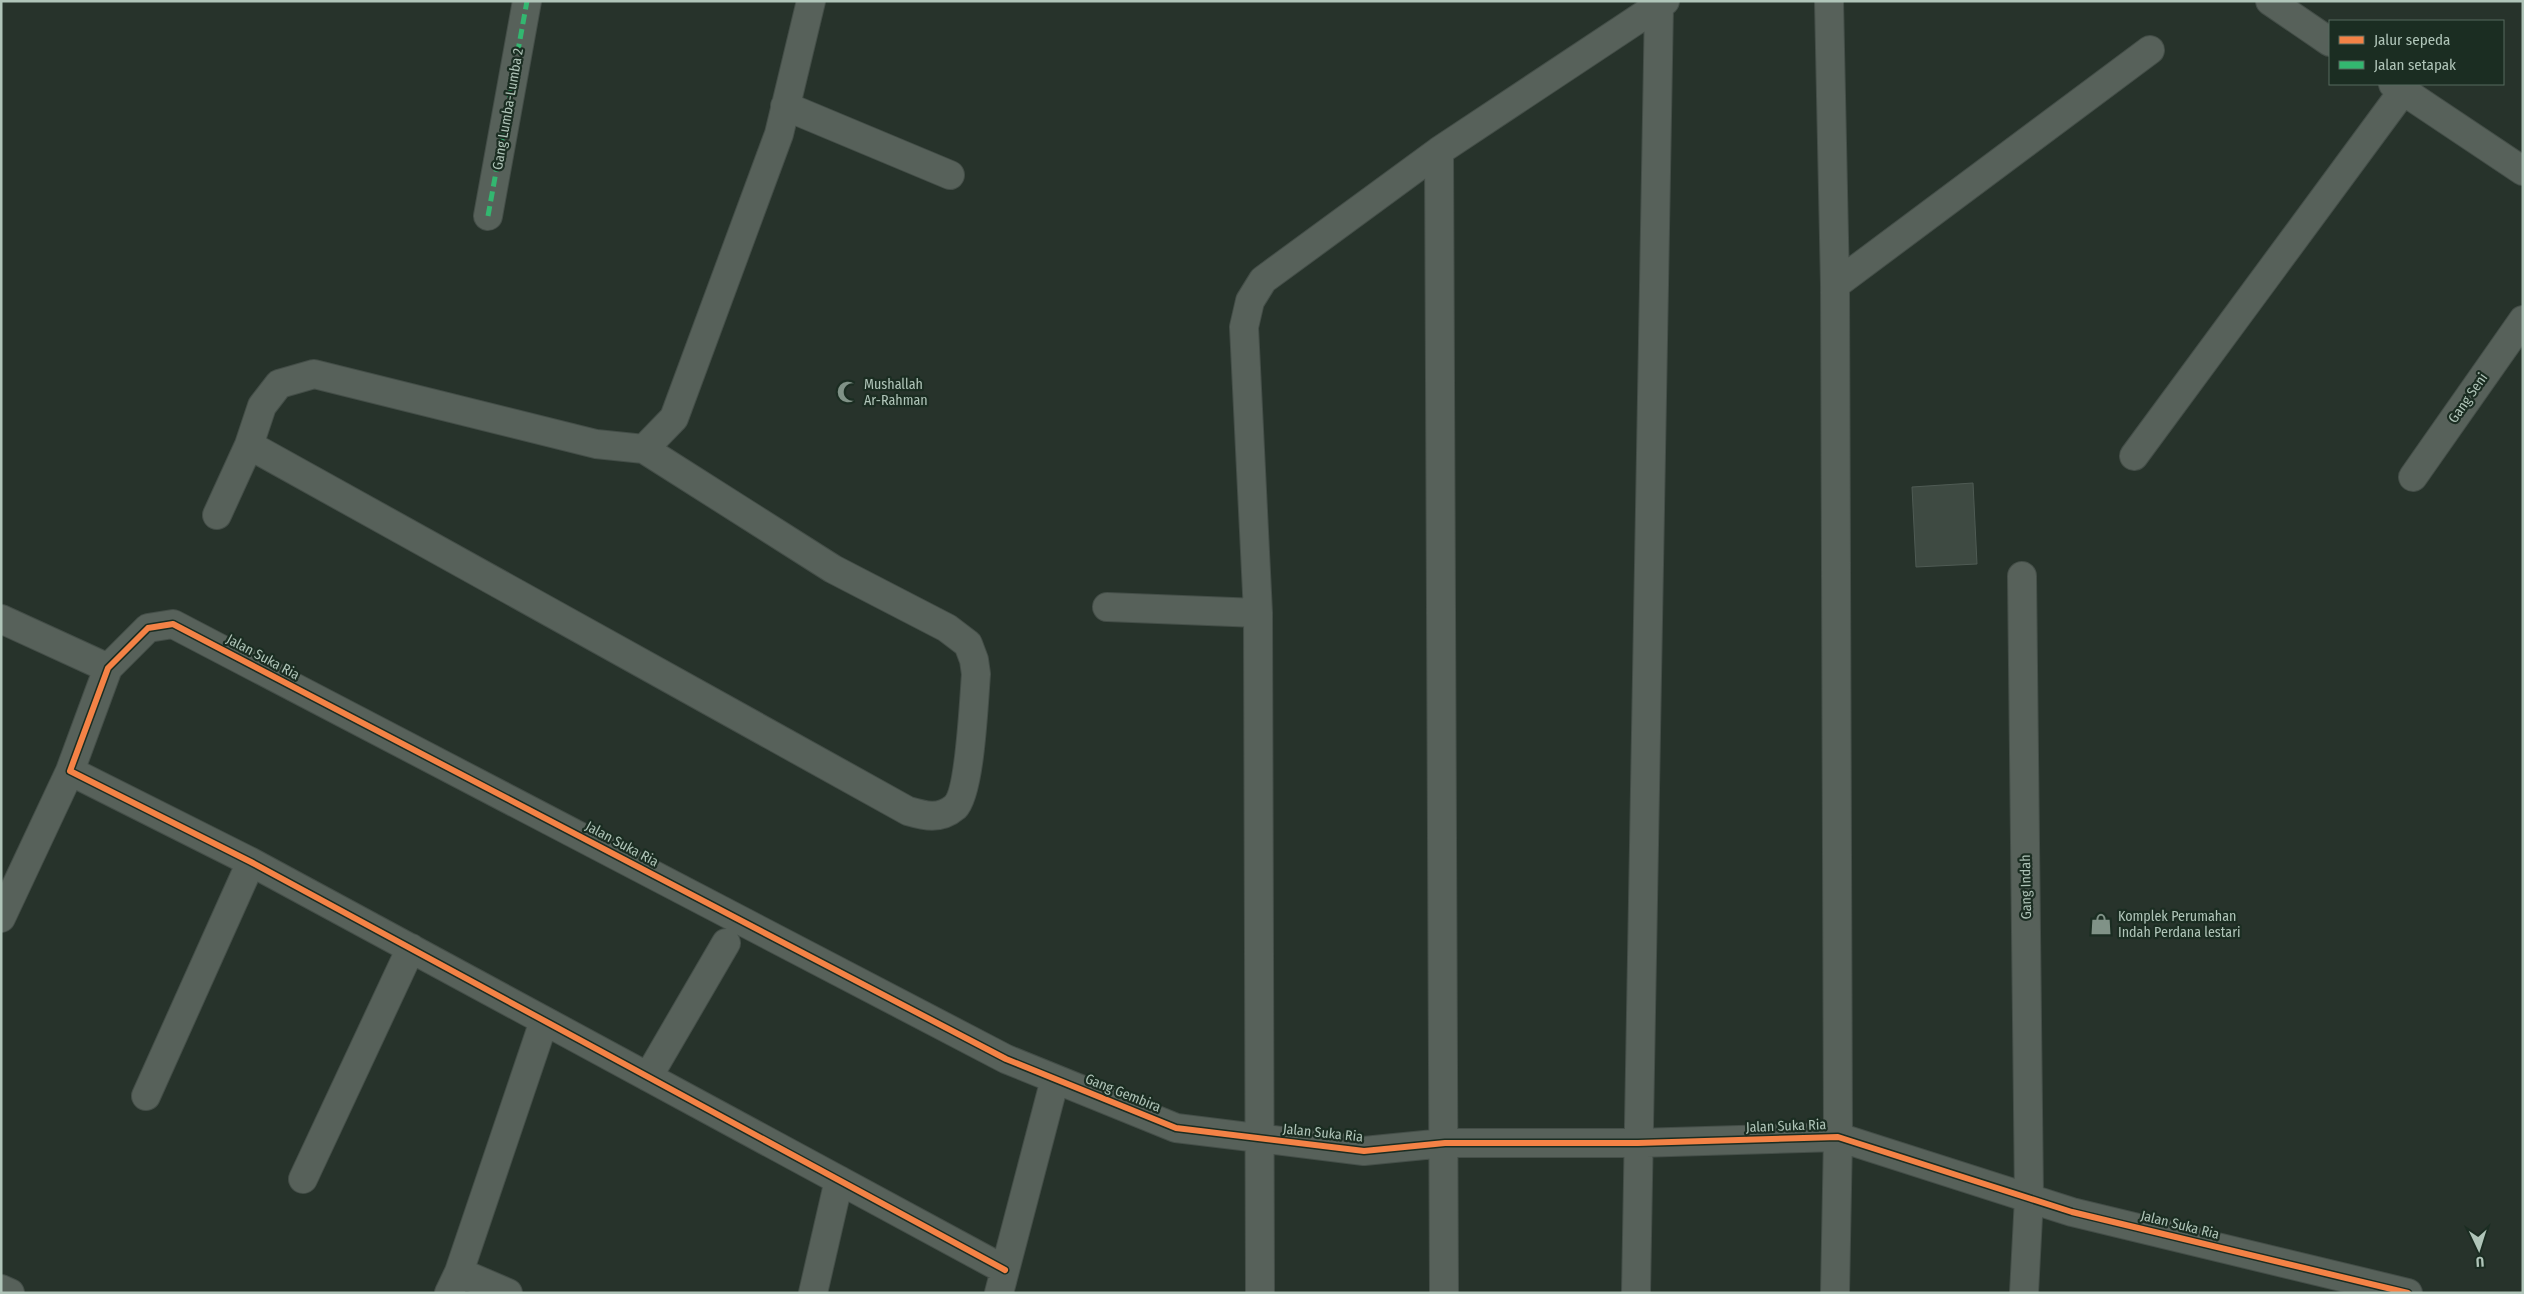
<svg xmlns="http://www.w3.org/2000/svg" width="2524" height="1294" viewBox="0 0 2524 1294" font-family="'Fira Sans Condensed',sans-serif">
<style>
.building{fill:#3e4a42;stroke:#4f5b54}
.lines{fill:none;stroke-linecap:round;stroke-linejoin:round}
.minor-casing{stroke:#444e48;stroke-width:30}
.minor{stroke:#57615a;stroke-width:28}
.quiet{stroke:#33b770;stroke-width:5;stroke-dasharray:10 5;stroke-linecap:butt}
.cycleway-casing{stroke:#1b2d22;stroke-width:9}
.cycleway{stroke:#f48246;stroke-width:6}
.labels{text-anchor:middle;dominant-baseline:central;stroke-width:4.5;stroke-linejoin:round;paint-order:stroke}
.street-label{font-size:14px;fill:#b0c5b9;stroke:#1b2d22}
.poi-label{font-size:14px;fill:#b0c5b9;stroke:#1b2d22;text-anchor:start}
</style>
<rect width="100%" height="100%" fill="#27332b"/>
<path class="building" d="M1973,483L1977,564L1916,567L1912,487Z"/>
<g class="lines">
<g class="minor-casing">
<path id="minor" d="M1829,1L1835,285L1838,1137L1835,1293
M2270,1L2330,42
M2393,84L2523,171
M785,106L950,175
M1439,151L1444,1293
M488,216L527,1
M1835,285L2150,50
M644,449L833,569L947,628L968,644L974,660L976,674C974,699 970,793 955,807C940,820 925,816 908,811L249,445L262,406L279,384L314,374L596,444L644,449L674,418L779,134L811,1
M2134,456L2403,91
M2413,477L2523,320
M217,515L249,445
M2022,576L2029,1198L2024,1293
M1107,607L1258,613
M1,619L108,668
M1,918L70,771
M648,1077L726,943
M146,1096L251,862
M303,1179L411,948
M1005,1270L251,862L70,771L108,668L148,628L173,624L1006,1059L1176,1128L1364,1151L1445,1143H1638L1838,1137L2072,1212L2408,1293
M459,1272L508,1293
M1,1289L10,1293
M449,1293L459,1272L544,1021
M813,1293L839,1180
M999,1293L1055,1079
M1260,1293L1258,613L1244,327L1250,301L1263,280L1439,151L1665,1
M1636,1293L1659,5"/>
</g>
<use href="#minor" class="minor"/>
<path class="quiet" d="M488,216L527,1"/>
<g class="cycleway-casing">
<path id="cycleway" d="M1005,1270L251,862L70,771L108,668L148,628L173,624L1006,1059L1176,1128L1364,1151L1445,1143H1638L1838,1137L2072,1212L2408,1293"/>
</g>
<use href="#cycleway" class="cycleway"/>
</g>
<defs>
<g id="mosque-bare" transform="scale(1.725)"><path d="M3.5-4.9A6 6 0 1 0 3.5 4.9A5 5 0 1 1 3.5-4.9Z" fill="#809287" stroke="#1b2d22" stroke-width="2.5" paint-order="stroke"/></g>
<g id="shop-bare" transform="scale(1.725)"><path d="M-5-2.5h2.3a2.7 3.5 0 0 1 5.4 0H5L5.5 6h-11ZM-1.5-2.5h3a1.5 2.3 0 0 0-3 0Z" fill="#809287" stroke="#1b2d22" stroke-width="2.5" paint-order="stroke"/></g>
</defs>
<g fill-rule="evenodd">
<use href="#mosque-bare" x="848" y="392"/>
<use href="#shop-bare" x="2101" y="924"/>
</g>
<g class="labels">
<g class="street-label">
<text transform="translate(508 109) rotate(-80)">Gang Lumba-Lumba 2</text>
<text transform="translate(2468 398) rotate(-55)">Gang Seni</text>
<text transform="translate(263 657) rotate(28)">Jalan Suka Ria</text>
<text transform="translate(622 844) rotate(28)">Jalan Suka Ria</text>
<text transform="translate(2026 887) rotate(-91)">Gang Indah</text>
<text transform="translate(1123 1093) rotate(22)">Gang Gembira</text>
<text transform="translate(1786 1126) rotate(-2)">Jalan Suka Ria</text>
<text transform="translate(1323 1133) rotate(6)">Jalan Suka Ria</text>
<text transform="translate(2180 1225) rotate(14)">Jalan Suka Ria</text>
</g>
<g class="poi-label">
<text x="864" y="384">Mushallah<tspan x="864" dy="16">Ar-Rahman</tspan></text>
<text x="2118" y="916">Komplek Perumahan<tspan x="2118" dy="16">Indah Perdana lestari</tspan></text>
</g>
</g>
<rect width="2524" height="1294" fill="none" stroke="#b0c5b9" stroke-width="5"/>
<rect x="2329" y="20" width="175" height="65" fill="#1b2d22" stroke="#576a5e"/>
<rect x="2339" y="36" width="25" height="8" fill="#f48246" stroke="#576a5e"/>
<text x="2374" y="45" font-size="15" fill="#b0c5b9">Jalur sepeda</text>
<rect x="2339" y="61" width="25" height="8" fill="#33b770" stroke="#576a5e"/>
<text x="2374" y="70" font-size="15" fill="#b0c5b9">Jalan setapak</text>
<g transform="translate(2479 1249) rotate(176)" stroke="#1b2d22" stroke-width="4" paint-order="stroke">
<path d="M0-4L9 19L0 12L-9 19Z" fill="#b0c5b9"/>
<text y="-8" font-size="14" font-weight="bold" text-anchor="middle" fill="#b0c5b9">U</text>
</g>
</svg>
